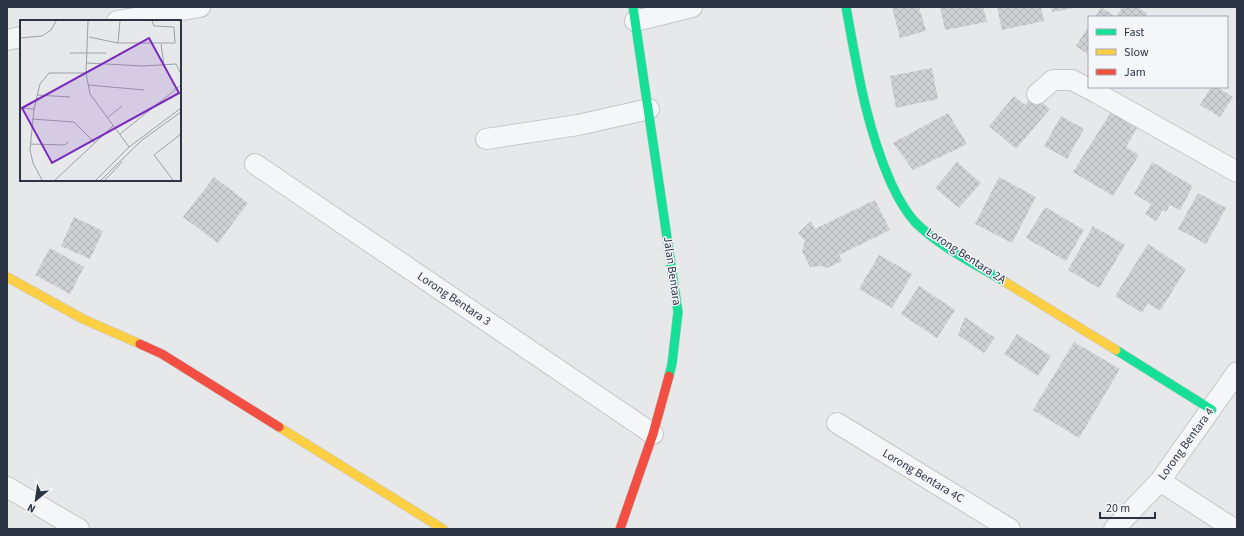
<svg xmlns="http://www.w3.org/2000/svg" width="1244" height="536" viewBox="0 0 1244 536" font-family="'Source Sans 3',sans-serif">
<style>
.building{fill:url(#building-cross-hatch)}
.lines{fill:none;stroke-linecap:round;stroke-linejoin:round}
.street-casing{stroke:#c4c6c8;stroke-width:22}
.fast-casing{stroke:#c4c6c8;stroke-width:10}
.slow-casing{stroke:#c4c6c8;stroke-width:10}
.jam-casing{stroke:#c4c6c8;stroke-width:10}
.street{stroke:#f5f6f7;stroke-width:20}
.fast{stroke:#16e098;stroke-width:9}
.slow{stroke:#ffcf43;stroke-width:9}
.jam{stroke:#f24e42;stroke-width:9}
.labels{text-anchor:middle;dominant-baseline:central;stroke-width:3;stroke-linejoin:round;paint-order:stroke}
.street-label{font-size:12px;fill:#2b3445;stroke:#f4f6f9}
.inset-road{fill:none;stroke:#9ba0a8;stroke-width:1}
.view{fill:#7b2cbf;fill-opacity:0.15;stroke:#7b2cbf;stroke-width:2}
.inset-edge{fill:none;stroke:#2b3445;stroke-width:2}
</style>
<defs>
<pattern id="building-cross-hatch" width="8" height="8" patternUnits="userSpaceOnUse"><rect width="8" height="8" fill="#ced0d3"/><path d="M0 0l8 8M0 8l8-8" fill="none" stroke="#b1b3b6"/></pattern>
</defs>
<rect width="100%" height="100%" fill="#e6e8ea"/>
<path class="building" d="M892,7H919L926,31L900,38Z
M940,7H983L987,22L945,30Z
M997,7H1041L1044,21L1002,30Z
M1051,7H1074V8L1052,12Z
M1101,7L1116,17L1122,7H1137L1147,13L1144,17H1095Z
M1089,26V55L1076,46Z
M932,68L938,99L896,108L890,76Z
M1211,87H1217L1233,97L1220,117L1200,105Z
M1033,95L1050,109L1016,149L989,126L1014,96L1025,105Z
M1111,112L1137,128L1126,147L1139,155L1113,196L1073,172Z
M948,113L967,144L913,170L893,143Z
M1061,116L1084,129L1067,159L1044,146Z
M957,162L981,183L959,208L935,188Z
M1152,162L1193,186L1180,210L1170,205L1166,212L1163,210L1156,221L1145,214L1151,204L1134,194Z
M214,177L248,203L218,243L183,217Z
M999,177L1036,197L1012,243L975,224Z
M1198,193L1226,208L1206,244L1178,229Z
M875,200L890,230L839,255L842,261L827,268L822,266L810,267L802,251L805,241L798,233L811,221L815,229Z
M1045,207L1084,230L1066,261L1026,238Z
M74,217L103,231L90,259L61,246Z
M1093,226L1125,245L1099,288L1068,270Z
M1148,244L1186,269L1160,311L1148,303L1142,313L1115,296Z
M50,248L84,267L70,294L35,275Z
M879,255L912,274L892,308L859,289Z
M919,286L955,310L937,338L901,314Z
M965,317L995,338L984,353L958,335Z
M1017,334L1051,356L1038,376L1004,354Z
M1074,342L1120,369L1079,438L1033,410Z"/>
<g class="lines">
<g class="street-casing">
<path id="street" d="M117,21L200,7
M635,21L692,7
M7,40L21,37
M1037,94L1053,80H1072L1097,93L1237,172
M486,139L578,125L649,109
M255,164L653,434
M837,423L1010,529
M1160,481L1234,529
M7,487L79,529
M1114,529L1160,481L1237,372"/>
</g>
<g class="fast-casing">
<path id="fast" d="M633,7L678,312L672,364L669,376
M846,7C857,67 866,127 891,183C897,196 905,211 915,222C940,247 975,264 1005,282
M1116,350L1212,410"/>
</g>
<g class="slow-casing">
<path id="slow" d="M7,277L83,319L140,344
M1005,282L1116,350
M279,427L443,529"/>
</g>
<g class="jam-casing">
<path id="jam" d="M140,344L162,354L279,427
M620,529L653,434L669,376"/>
</g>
<use href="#street" class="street"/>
<use href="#fast" class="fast"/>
<use href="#slow" class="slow"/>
<use href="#jam" class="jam"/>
</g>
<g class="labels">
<g class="street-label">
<text transform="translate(966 256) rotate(33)">Lorong Bentara 2A</text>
<text transform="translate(672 271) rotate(82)">Jalan Bentara</text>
<text transform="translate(454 299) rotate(34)">Lorong Bentara 3</text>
<text transform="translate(1186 444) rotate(-54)">Lorong Bentara 4</text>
<text transform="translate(923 476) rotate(31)">Lorong Bentara 4C</text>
</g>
</g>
<g transform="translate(20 20)">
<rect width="161" height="161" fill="#e6e8ea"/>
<path class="inset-road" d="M68,1L66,53L70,74L109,127M69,17L98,23H155L154,7L134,6L132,1M0,18L22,16L31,10L36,1M98,23L100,1M141,24L144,45M50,33H86M67,43L123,46L156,44L161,54M68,65L124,70M17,75L50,77M0,88L14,89M87,98L102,86M12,99L54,102L75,123M100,114L161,65M10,124L45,125L48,122M22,160L13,143L10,130L14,89L20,64L29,53H66M35,160L93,106M76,160L109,127L161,88M81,160L122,120L161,92M85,160L102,142M153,160L134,135L161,114"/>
<path class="view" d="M129,18L159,73L32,143L2,88Z"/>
<rect width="161" height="161" class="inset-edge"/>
</g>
<rect width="1244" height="536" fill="none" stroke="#2b3445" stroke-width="16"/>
<rect x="1088" y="16" width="140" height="72" fill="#f4f6f9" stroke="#a4a8b1"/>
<rect x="1096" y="29" width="20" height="6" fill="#16e098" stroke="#a4a8b1"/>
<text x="1124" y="36" font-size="12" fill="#2b3445">Fast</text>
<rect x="1096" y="49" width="20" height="6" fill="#ffcf43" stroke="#a4a8b1"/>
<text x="1124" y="56" font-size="12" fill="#2b3445">Slow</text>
<rect x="1096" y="69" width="20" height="6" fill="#f24e42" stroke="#a4a8b1"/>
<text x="1124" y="76" font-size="12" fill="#2b3445">Jam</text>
<g transform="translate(36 500) rotate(209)" stroke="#f4f6f9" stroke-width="3" paint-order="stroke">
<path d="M0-3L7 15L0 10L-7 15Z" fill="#2b3445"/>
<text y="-6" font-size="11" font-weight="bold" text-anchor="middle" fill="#2b3445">N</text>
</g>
<path d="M1100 512v6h55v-6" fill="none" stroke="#2b3445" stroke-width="2"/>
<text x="1106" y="512" font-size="12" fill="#2b3445" stroke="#f4f6f9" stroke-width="3" paint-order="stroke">20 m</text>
</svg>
